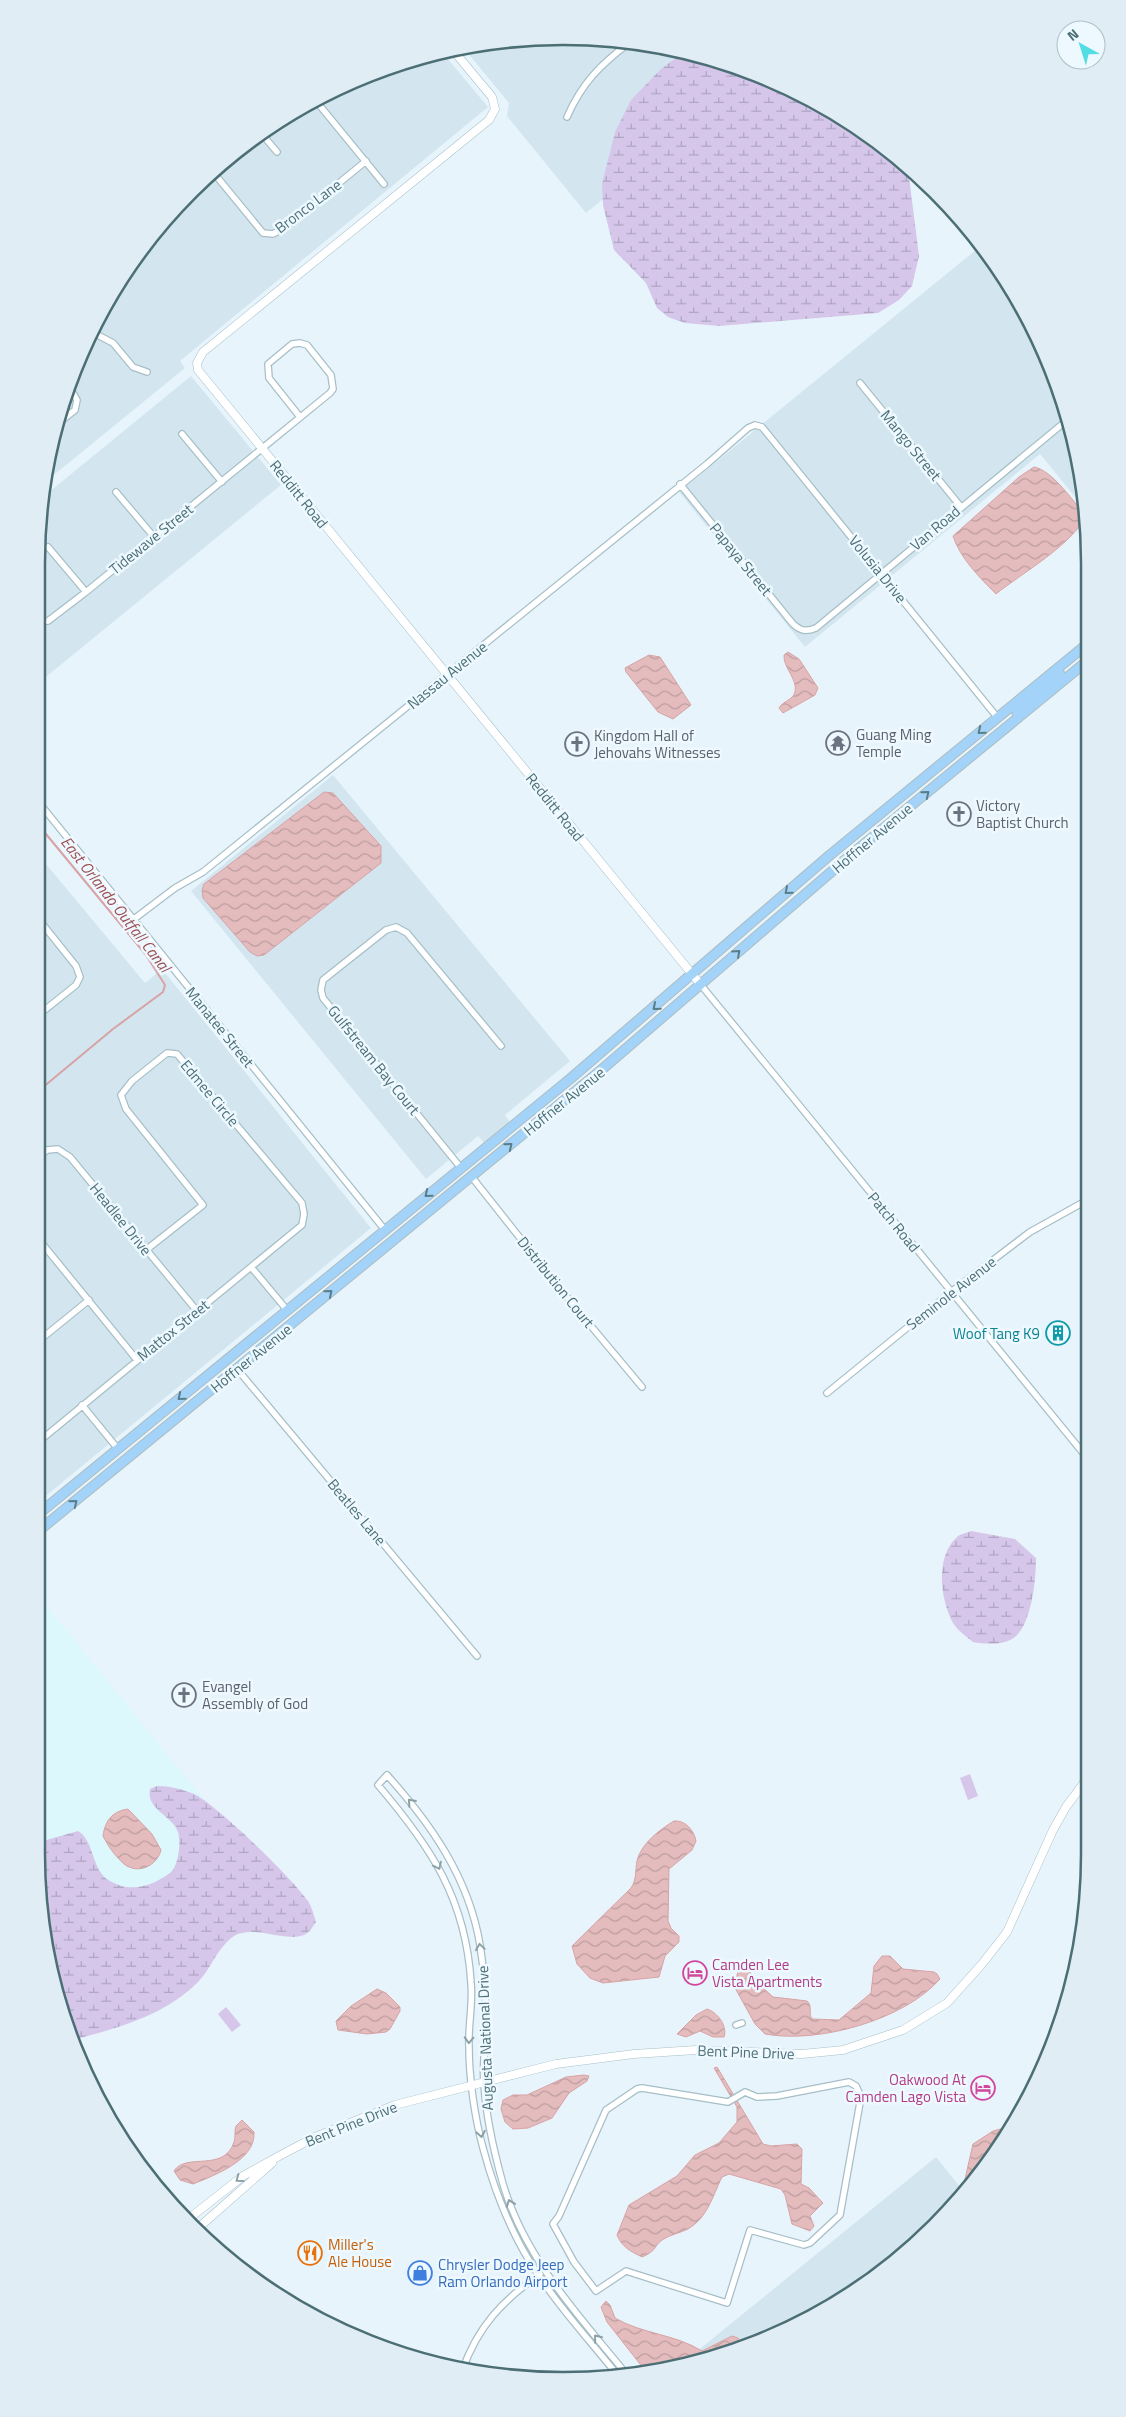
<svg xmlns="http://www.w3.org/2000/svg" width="1126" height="2417" viewBox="0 0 1126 2417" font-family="'Titillium Web',sans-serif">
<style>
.residential{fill:#d3e6f0}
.commercial{fill:#dcf8fc}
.grass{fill:#d5c6ea}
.wetland{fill:url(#wetland-marsh)}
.water{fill:url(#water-waves);stroke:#d7a3a5}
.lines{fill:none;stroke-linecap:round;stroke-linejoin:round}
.stream{stroke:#d7a3a5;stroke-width:2}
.street-casing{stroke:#a6bfc7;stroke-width:8}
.secondary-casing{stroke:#a4c1ca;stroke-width:9}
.primary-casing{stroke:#adbdc0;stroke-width:11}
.street{stroke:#fff;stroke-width:5.5}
.secondary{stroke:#fff;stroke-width:8}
.primary{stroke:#a3d3f8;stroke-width:9}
.oneway{stroke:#597e8a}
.oneway2{stroke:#8ba1a6}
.labels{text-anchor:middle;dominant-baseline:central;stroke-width:5;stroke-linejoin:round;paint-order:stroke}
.street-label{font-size:15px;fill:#4c6f76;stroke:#eef8ff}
.worship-label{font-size:15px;fill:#5b616d;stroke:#eef8ff;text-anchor:start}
.culture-label{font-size:15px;fill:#0d838f;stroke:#eef8ff;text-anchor:end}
.hotel-label{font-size:15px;fill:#b23c85;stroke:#eef8ff;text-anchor:start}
.food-label{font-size:15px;fill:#c56008;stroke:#eef8ff;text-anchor:start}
.shop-label{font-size:15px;fill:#366cbe;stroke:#eef8ff;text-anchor:start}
.water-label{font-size:16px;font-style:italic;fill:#9d5052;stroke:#eef8ff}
.rim{fill:none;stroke:#4c6f76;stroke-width:2.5}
</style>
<defs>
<pattern id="wetland-marsh" width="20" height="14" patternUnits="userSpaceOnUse" patternTransform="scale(1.25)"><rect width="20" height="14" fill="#d5c6ea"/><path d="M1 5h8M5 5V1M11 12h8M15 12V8" fill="none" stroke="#afa5c2"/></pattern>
<pattern id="water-waves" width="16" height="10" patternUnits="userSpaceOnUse" patternTransform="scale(1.25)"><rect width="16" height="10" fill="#e5bcbe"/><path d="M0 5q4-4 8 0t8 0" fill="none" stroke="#bc9d9f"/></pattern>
</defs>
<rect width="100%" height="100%" fill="#e8f4fc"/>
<path class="residential" d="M563,36L665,46L756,74L586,213L507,116L509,103L462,46Z
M442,52L488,107L180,361L185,368L44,483L46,461L76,362L125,271L190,191L270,125L361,76Z
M982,245L1050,361L1085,494V509L1040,454L805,647L679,492Z
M191,376L281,485L36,685V563L43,497Z
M333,775L570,1061L505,1115L510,1122L484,1143L478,1136L426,1179L191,891Z
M36,852L145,983L162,969L371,1228L36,1504Z
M936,2157L965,2193L884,2272L826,2310L732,2353L680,2365Z"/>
<path class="commercial" d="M36,1593L255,1862L101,1988L36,1854Z"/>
<path class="grass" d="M970,1774L978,1796L968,1800L960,1778Z
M226,2007L241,2025L232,2032L218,2014Z"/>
<path class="wetland" d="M684,52L764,76L883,145L908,169L919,256L912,286L899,300L878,313L719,326L685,323L668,317L657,308L646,283L614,250L603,205L602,184L615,132L631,100L661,69Z
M971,1531L1015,1539L1036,1558C1036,1579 1032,1623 1015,1637C1003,1646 986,1644 973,1642C966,1636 958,1631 953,1623C940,1599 935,1557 957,1537C960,1534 967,1533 971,1531Z
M157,1786C170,1786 182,1789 194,1794C217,1805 293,1879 308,1901C312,1907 314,1916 316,1922C313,1926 310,1932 306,1934C287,1944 254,1924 234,1936C217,1948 212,1967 199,1981C166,2015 118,2028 73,2040L64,2024L46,1956L36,1843L78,1831C95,1841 91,1871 110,1881C123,1888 132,1889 147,1885C154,1883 168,1876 173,1870C179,1860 181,1842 178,1832C172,1815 146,1810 150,1789Z"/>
<path class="water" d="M1034,467C1052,470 1073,501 1085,515C1077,542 1019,575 996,594C980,578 960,558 953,536L1019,477Z
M788,652L799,659L818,688L815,695L783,713L779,708C783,701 793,700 795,692C798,679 783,668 784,655Z
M649,655L660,657L691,705L673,719L658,712L626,672L625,668Z
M324,792L333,793L381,846V863L264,955L257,956L250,952L203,898L202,890L204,884Z
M128,1809L152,1834L161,1850C157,1866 138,1875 124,1864C115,1856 108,1846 103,1836C105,1820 113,1811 128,1809Z
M674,1821C685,1820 694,1830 696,1841L692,1850L669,1869L668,1921L671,1928L679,1936V1942L665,1956L659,1977L603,1983L595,1980L590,1978L577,1964L572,1946L631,1888C637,1879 635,1871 637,1861C641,1844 659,1830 674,1821Z
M882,1956H890L903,1969L934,1972L937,1974L940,1979C904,2020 818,2044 765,2034L755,2024L734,1986L738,1972L745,1966L761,1986L773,1997L807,2001C813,2006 808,2014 812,2019L839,2020L871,1993L874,1966Z
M377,1989L386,1993L400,2007V2011L390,2029L386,2032L367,2034L338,2030L336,2021L351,2006Z
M707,2009C717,2012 728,2026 724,2037H713L700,2031L686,2037L677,2034L696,2015Z
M717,2067L763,2144L771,2146L797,2144L802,2149L801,2184L809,2188L823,2203L810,2216L814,2226L810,2231L792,2224L785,2195L781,2189L729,2174L722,2177C712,2197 708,2217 688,2229C680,2233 669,2235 662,2240C652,2248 658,2250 642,2257C630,2251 622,2247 617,2235L629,2205L677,2176L695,2155L719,2143L737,2122V2107L714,2068Z
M584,2075L589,2076L587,2081L569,2093L552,2118L528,2128L513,2129L505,2122L501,2109L503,2100L513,2095H527L566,2077Z
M242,2120L254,2132C256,2160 215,2175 193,2184L180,2180L174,2171C186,2152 224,2173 234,2142C236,2137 234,2131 236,2126Z
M1012,2126L1001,2146L971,2186L965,2179L973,2144L993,2131Z
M606,2301L610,2305L615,2318C642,2334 675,2334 702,2351L732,2336L738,2338L741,2345L737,2350L732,2353L647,2373L607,2322L601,2307Z"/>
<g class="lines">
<path class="stream" d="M36,1093L113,1029L163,992L165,985L146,955L36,822"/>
<g class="street-casing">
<path id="street" d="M316,101L384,184
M567,117C582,83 600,65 629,43
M261,133L277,152
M213,172L263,233L273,234L284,228L366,161
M92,332L113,343L133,367L147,372
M860,383L961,507
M57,424L75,410L77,400L69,386
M182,434L222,482
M680,484L793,624C801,631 806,632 816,628L1066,421
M116,492L154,537
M48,547L86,592
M36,622L48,621L86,592L330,393L333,389L331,375L307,345L300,343L292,344L268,364L269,378L300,417
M36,799L385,1230
M134,919L175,888L203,872L707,464L748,428L755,425L762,427L997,717
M701,985L1088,1459
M36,1017L76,985L80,977L76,966L36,916
M36,1159L47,1150L58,1149L70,1157L197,1311
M461,1168L323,998L321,990L323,980L386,930L396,927L407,933L501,1046
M471,1176L570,1301L642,1387
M36,1236L137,1360
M251,1267L287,1310
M36,1343L89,1300
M237,1369L477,1656
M827,1393L951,1292L1030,1232L1082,1203
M82,1405L118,1449
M36,1444L302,1225L304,1214L302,1203L177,1054L167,1053L132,1081L121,1095L126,1109L203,1205L146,1250
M736,2025L742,2023
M849,2082L856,2086L861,2097L840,2215L810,2243L804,2245L750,2230L727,2303L626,2271L596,2291L574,2262L553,2224L559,2216L606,2110L637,2089L642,2088L728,2102L745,2092L757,2097L777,2096Z
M462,2371C478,2326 502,2301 540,2274
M619,2377C592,2343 563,2312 539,2276C513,2238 495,2193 483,2148C475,2119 469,2078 469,2047C468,2026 473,2004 471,1983C466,1899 431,1847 378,1785L387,1775C431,1824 469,1878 480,1945C484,1970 486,1998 486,2024C486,2044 482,2065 484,2084C486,2118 494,2152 503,2184C525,2259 580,2317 628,2376"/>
</g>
<g class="secondary-casing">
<path id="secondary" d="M452,49L492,97L495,109L489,120L203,352L197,363L198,370L701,985
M187,2220L243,2176L281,2155L315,2137L395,2105L556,2064L634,2054L696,2050L802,2054L843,2050L903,2030L947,2003L982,1964L1007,1932L1053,1830L1066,1807L1089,1776
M197,2229L272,2163"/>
</g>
<g class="primary-casing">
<path id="primary" d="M1018,718L1017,712L1020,707L1060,674
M36,1516L570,1079L830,855L1086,645
M36,1533L600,1071L852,854L1086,662"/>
</g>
<use href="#street" class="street"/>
<use href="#secondary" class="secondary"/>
<use href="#primary" class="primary"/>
</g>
<defs><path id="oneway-chevron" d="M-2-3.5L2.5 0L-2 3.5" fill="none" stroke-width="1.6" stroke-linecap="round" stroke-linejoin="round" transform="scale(1.25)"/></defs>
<g class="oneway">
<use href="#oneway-chevron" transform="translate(981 731) rotate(141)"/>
<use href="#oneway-chevron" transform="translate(926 794) rotate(-39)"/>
<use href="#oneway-chevron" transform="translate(788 891) rotate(139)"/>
<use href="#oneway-chevron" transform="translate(737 953) rotate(-42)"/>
<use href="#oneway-chevron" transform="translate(656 1007) rotate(139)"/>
<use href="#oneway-chevron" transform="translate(509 1146) rotate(-39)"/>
<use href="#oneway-chevron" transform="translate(428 1194) rotate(141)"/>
<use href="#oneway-chevron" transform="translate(329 1293) rotate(-40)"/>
<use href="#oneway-chevron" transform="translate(181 1397) rotate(141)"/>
<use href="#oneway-chevron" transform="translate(74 1503) rotate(-39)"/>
</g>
<g class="oneway2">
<use href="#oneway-chevron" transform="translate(411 1802) rotate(-132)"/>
<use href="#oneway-chevron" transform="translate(438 1866) rotate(64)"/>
<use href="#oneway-chevron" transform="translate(480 1947) rotate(-98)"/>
<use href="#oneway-chevron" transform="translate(469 2040) rotate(92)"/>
<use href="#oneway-chevron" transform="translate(481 2134) rotate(80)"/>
<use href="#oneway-chevron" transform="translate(239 2179) rotate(144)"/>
<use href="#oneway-chevron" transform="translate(510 2203) rotate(-110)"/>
<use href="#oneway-chevron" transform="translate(597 2338) rotate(-128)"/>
</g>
<defs>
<g id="temple-ring" transform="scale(1.25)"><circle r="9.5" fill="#eef8ff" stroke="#6b7280" stroke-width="1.5"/><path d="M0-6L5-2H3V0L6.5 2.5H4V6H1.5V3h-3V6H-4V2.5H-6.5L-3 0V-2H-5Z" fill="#6b7280"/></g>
<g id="church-ring" transform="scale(1.25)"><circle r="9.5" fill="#eef8ff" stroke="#6b7280" stroke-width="1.5"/><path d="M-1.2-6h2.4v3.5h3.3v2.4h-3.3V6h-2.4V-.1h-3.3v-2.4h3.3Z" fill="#6b7280"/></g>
<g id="building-ring" transform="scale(1.25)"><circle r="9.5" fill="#eef8ff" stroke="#0f9aa8" stroke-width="1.5"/><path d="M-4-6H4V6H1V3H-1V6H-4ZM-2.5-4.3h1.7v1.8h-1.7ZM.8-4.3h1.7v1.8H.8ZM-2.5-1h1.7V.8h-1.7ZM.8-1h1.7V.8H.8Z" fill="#0f9aa8"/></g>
<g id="hotel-ring" transform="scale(1.25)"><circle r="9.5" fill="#eef8ff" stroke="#d1479c" stroke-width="1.5"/><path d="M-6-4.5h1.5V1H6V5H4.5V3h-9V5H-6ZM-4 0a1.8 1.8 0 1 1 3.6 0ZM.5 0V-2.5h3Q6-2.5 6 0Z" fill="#d1479c"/></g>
<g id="restaurant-ring" transform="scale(1.25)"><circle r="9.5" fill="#eef8ff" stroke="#e8710a" stroke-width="1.5"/><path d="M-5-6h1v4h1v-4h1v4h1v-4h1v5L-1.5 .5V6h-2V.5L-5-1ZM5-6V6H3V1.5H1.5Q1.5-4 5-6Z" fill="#e8710a"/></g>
<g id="shop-ring" transform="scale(1.25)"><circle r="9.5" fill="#eef8ff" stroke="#3f7fe0" stroke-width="1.5"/><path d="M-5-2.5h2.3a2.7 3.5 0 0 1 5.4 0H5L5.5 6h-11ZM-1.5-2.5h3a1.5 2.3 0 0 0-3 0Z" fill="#3f7fe0"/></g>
</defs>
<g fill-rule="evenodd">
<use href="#temple-ring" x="838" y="743"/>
<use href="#church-ring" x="577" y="744"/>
<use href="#church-ring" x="959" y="814"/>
<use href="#building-ring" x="1058" y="1333"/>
<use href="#church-ring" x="184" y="1695"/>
<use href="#hotel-ring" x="695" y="1973"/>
<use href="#hotel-ring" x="983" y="2088"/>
<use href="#restaurant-ring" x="310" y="2253"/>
<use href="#shop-ring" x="420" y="2273"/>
</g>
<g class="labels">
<g class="street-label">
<text transform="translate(308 206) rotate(-37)">Bronco Lane</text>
<text transform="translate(911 445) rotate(51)">Mango Street</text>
<text transform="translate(299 494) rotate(51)">Redditt Road</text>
<text transform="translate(935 528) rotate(-40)">Van Road</text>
<text transform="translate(151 539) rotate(-39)">Tidewave Street</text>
<text transform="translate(741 559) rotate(51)">Papaya Street</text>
<text transform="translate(878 569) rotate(51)">Volusia Drive</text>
<text transform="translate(447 675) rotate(-39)">Nassau Avenue</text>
<text transform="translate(555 807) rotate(51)">Redditt Road</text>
<text transform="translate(872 838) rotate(-40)">Hoffner Avenue</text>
<text transform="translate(220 1027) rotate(51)">Manatee Street</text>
<text transform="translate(374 1060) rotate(51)">Gulfstream Bay Court</text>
<text transform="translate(210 1093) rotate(50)">Edmee Circle</text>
<text transform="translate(564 1101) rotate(-39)">Hoffner Avenue</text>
<text transform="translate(121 1219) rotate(51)">Headlee Drive</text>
<text transform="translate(894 1222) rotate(51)">Patch Road</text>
<text transform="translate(556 1282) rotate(51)">Distribution Court</text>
<text transform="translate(951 1293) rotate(-38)">Seminole Avenue</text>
<text transform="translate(173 1330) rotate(-39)">Mattox Street</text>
<text transform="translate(251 1358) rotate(-39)">Hoffner Avenue</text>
<text transform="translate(357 1512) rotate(50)">Beatles Lane</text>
<text transform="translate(485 2038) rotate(-92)">Augusta National Drive</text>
<text transform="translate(746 2052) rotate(2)">Bent Pine Drive</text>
<text transform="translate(351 2124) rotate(-22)">Bent Pine Drive</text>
</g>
<g class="worship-label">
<text x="856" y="734">Guang Ming<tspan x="856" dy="17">Temple</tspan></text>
<text x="594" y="735">Kingdom Hall of<tspan x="594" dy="17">Jehovahs Witnesses</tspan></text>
<text x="976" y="805">Victory<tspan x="976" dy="17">Baptist Church</tspan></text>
<text x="202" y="1686">Evangel<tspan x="202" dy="17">Assembly of God</tspan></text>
</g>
<g class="culture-label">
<text x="1040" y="1333">Woof Tang K9</text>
</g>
<g class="hotel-label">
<text x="712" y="1964">Camden Lee<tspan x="712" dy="17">Vista Apartments</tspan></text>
<text x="966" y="2079" text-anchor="end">Oakwood At<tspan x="966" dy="17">Camden Lago Vista</tspan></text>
</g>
<g class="food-label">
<text x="328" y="2244">Miller's<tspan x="328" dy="17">Ale House</tspan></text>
</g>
<g class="shop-label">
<text x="438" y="2264">Chrysler Dodge Jeep<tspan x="438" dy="17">Ram Orlando Airport</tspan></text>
</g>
<g class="water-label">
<text transform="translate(116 904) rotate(52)">East Orlando Outfall Canal</text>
</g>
</g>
<path d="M0 0H1126V2417H0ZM563 45H563A518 518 0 0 1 1081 563V1854A518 518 0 0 1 563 2372H563A518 518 0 0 1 45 1854V563A518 518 0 0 1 563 45Z" fill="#e1edf4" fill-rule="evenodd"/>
<path class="rim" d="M563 45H563A518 518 0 0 1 1081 563V1854A518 518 0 0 1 563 2372H563A518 518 0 0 1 45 1854V563A518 518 0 0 1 563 45Z"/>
<g transform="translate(1081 45) rotate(321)"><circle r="24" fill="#eef8ff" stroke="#adc1c8"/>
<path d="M0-4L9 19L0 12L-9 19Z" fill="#51dde2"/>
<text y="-8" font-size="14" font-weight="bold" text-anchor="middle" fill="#4c6f76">N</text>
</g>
</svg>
